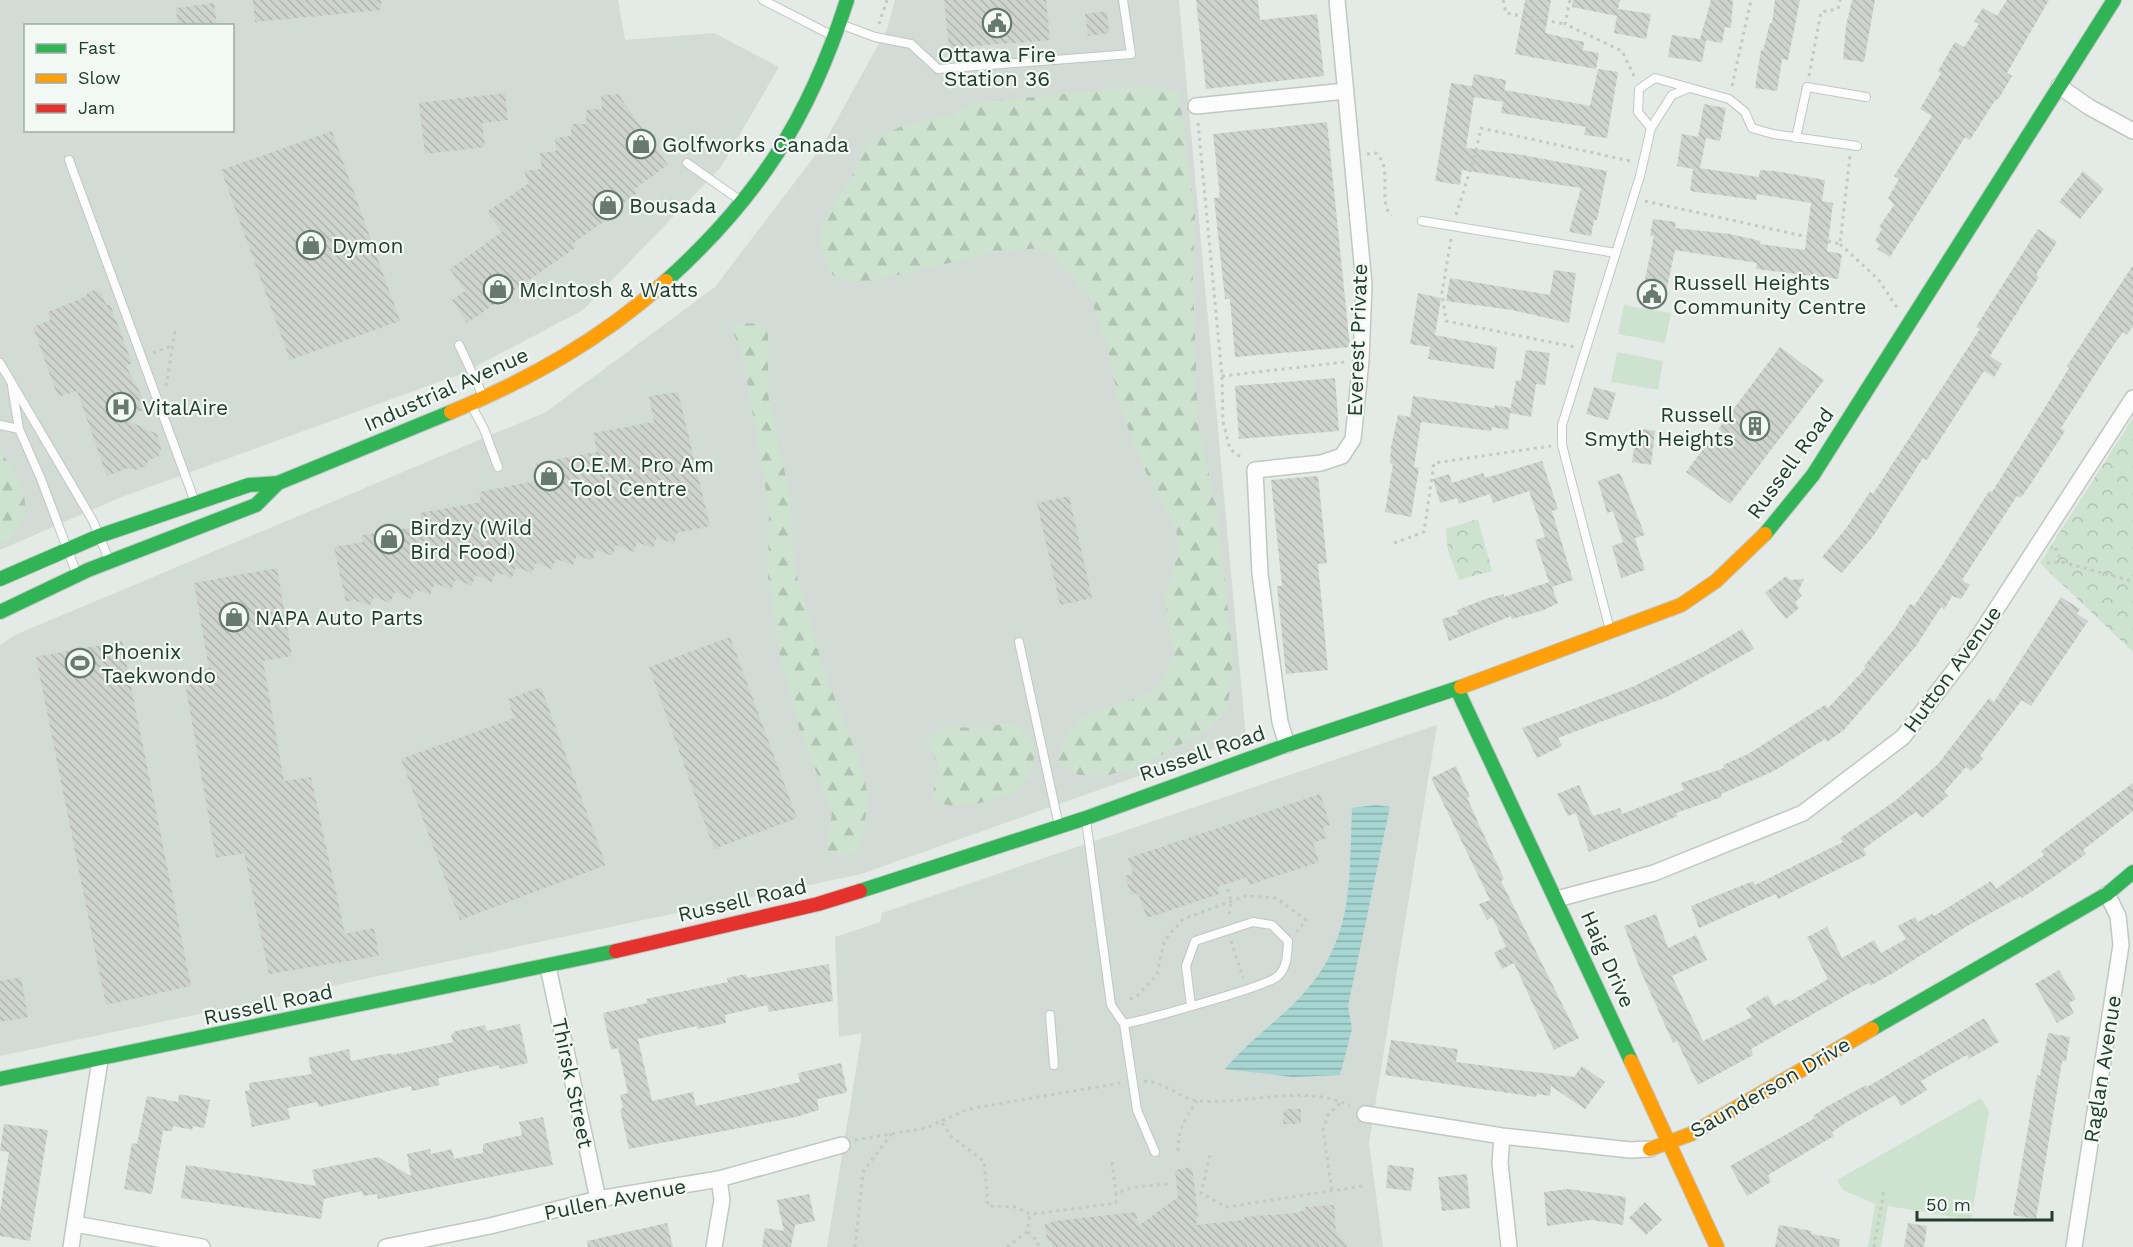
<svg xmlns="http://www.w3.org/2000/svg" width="2133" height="1247" viewBox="0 0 2133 1247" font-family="'Work Sans',sans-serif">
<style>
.built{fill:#d2dbd5;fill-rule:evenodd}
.grass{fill:#cee2d0}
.forest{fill:url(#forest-firs)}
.park{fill:url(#park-crowns)}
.water{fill:url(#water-rules)}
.building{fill:url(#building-back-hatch)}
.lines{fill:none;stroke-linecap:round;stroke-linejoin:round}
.lane-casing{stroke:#c1c7c3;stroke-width:10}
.street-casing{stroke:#c1c7c3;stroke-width:18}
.fast-casing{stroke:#c0c7c3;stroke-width:16}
.slow-casing{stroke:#c0c7c3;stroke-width:16}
.jam-casing{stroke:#c0c7c3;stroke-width:16}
.path{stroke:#c1cac4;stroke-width:3;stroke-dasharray:3 4.5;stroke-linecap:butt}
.lane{stroke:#fbfcfb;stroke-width:8}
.street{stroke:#fbfcfb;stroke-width:15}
.fast{stroke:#30b455;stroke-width:14}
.slow{stroke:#ff9f0a;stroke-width:14}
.jam{stroke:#e5322d;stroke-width:14}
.labels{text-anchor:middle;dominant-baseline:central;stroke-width:4.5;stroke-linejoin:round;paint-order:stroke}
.poi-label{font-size:21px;fill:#233c30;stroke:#f2f8f4;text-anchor:start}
.street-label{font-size:21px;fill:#233c30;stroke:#f2f8f4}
</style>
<defs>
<pattern id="forest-firs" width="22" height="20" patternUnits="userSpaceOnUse" patternTransform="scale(1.5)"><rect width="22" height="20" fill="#cee2d0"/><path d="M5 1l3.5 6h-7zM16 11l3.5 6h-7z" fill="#b1c3b3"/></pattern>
<pattern id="park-crowns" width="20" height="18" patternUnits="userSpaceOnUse" patternTransform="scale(1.5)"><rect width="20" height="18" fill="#cee2d0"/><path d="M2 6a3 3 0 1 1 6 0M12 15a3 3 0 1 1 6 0" fill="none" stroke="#b1c3b3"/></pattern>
<pattern id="water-rules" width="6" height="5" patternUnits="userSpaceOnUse" patternTransform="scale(1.5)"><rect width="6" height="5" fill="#a7d6d2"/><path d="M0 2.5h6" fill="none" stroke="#88afab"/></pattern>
<pattern id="building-back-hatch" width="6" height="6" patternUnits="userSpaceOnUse" patternTransform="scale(1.5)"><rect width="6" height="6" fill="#ced3d0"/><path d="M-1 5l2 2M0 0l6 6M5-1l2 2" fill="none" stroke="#b1b6b3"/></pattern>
</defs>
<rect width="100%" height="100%" fill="#e4eae6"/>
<path class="built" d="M0,0H618L625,40L714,33L779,67L721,167L583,310L463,373L119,498L0,550ZM26,26H232V130H26Z
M895,0H1179L1246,738L861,874L0,1056V645L15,635L546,412L715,287L823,145L887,29Z
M1437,725L1369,1143L1383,1247H827L862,1033L839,1037L835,937L880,922L882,913Z"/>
<path class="grass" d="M1624,305L1671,313L1665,343L1618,334Z
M1617,352L1663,361L1658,390L1611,382Z
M1981,1098L1989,1111L1971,1220L1888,1206L1881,1247H1868L1875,1204L1843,1190L1837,1180Z"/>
<path class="forest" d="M1144,86L1179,92L1195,216L1193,278L1198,426L1218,515L1233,659L1228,704L1223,715L1206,731L1138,767L1104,776L1079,775L1057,764L1065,739L1079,718L1149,694L1165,676L1173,652L1165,602L1178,552L1176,526L1149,480L1120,408L1107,344L1090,297L1050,252L1038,248L992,253L867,282L844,280L833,275L826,265L820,240L823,222L852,176L862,151L869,143L902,126L938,117H950L972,103Z
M734,322L757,324L768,331V395L789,492L795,569L824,671L861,765L869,800L859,848L849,856L827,853L832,812L800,731L780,656L768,577L769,510L743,357L734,334Z
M0,452C17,471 36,505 18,529C14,535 6,540 0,545Z
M1005,723L1017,725L1033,742L1035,753L1030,777L1013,793L976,804L952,806L940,803L933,794L938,764L927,742C937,721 956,728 977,728C986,728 996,725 1005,723Z"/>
<path class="park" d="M2133,418V652L2040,563Z
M1478,519L1492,571L1459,580L1448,551L1446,529Z"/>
<path class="water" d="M1376,805L1390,807L1348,1006L1352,1029L1340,1075L1292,1077L1225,1069C1249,1040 1280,1020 1304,993C1355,937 1349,878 1352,808Z"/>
<path class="building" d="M253,0H381V10L255,22Z
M944,0H1046L1050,40L949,48Z
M1196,0H1258L1260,20L1317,14L1324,76L1206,89Z
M1525,0H1551L1545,33L1584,42L1583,50L1599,53L1596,69L1515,54Z
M1573,0H1620L1618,9L1651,14L1646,39L1614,33L1617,16L1572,7Z
M1711,0H1733L1731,28L1725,27L1722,43L1700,39Z
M1775,0H1800L1788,60L1782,59L1777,91L1755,88L1761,50L1763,51L1770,23H1772Z
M1852,0H1875L1864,62L1843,59L1846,26Z
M2007,0H2049L2007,73L2012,76L1999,98L1994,102L1970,140L1965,137L1890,257L1877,249L1880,245L1875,241L1882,229L1879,227L1894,205L1888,198L1899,179L1894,176L1932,116L1920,109L1941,73L1938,71L1955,42L1964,47L1979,24L1974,21L1983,8L1997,16Z
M214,3L217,26H178L176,8Z
M1107,11L1109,33L1088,36L1085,14Z
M1672,35L1706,40L1702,62L1668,57Z
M1598,69L1618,72L1607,138L1584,135L1586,127L1501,113L1505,90L1590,106Z
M1474,74L1506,80L1503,102L1474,97L1466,148L1517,154L1607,171L1597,220H1594L1591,236L1569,232L1581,188L1462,170L1460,185L1435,181L1451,83L1472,86Z
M505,93L508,120L482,123L485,147L425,154L419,103Z
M618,94L668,165L634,189L637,193L603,217L606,220L572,244L575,248L467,323L452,300L465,291L450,269L502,232L487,212L529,183L524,171L542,169L540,153L556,151L555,138L571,136V124H586V110L602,109L601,96Z
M1704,104L1726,108L1720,141L1706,138L1700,168L1759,177L1760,170L1775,171L1825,180L1822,201L1833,203L1827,251L1842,254L1838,279L1756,269L1757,263L1675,250L1663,305L1638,300L1641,284H1644L1654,236H1650L1653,219L1676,222L1675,228L1730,234L1761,241L1760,244L1805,250L1811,203L1757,194L1756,200L1690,191L1693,169L1677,166L1682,134L1698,137Z
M1327,122L1350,347L1235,357L1230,299H1225L1214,198L1220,197L1213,134Z
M332,131L400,321L290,360L221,170Z
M2083,171L2104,189L2080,219L2059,202Z
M2038,229L2057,242L2036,275L2039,277L1990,356L2002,364L1994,377L1984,371L1927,460L1923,458L1874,535L1842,573L1822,557L1847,527L1870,492L1873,494L1980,329L1976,327Z
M2133,265V326L2127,335L2123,332L2115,343L2061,428L2065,431L2030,485L2021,498L2017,496L1962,580L1970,585L1961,599L1952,596L1944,610L1941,607L1916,646L1844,730L1827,742L1825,739L1774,771L1721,794L1722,797L1676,813L1678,816L1589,852L1576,813L1568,816L1557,794L1579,785L1593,816L1620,808L1622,814L1684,790L1681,783L1724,768L1723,765L1748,754L1825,705L1828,708L1866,668L1864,666L1895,628L1910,604L1914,606L1941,567L1989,491L1992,492L2047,404L2069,368L2067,366Z
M1554,270L1576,273L1569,323L1512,310L1446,301L1450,278L1550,295Z
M94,290L101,292L106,305L110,304L132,363L126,366L148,408L122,418L157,434L161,449L159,456L149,460L146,466L135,470L128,468L107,476L77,391L58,397L33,327L50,320L48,312L85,297L88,292Z
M1418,293L1441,298L1435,335L1497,347L1494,369L1428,359L1430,347L1410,344Z
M1780,347L1824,380L1730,504L1686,472Z
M1526,350L1550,353L1545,385L1536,384L1531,417L1510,413L1508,430L1492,427L1491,431L1421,422L1414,467L1419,468L1411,517L1385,512L1393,464L1390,463L1391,447L1398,415L1410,417L1413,396L1494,408L1495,405L1511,408L1510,412L1516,380L1521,381Z
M1335,378L1339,431L1239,439L1235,386Z
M1594,387L1616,393L1608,420L1586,414Z
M678,392L710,526L677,533L674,544L657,537L653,548L637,542L634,552L616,545L613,556L596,550L592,561L577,555L573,565L556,559L552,569L536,563L532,573L516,567L512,578L496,572L492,582L475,575L472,586L456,579L451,590L435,583L430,595L415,589L411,599L395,592L390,603L374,597L370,606L354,600L346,602L334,547L363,542L362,535L423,526L420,513L481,502L479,492L540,480L536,463L597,452L593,433L654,422L649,396Z
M1637,428L1655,431L1651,465L1632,462Z
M1542,461L1558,509L1552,511L1573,580L1552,587L1558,603L1544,610L1512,619L1511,616L1449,641L1442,619L1459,614L1457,610L1488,598L1504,594V597L1549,582L1535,540L1545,537L1529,491L1493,503L1490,494L1459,504L1457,498L1440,503L1433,479L1449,474L1452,483L1483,473L1485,478Z
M1620,473L1645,535L1623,542L1613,511L1607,513L1598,481Z
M1318,476L1327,563L1318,564L1328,670L1286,674L1277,586H1282L1271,480Z
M1069,496L1092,598L1060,605L1037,503Z
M1635,538L1645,570L1621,578L1612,546Z
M277,568L292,656L263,661L284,781L311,777L345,934L374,928L379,956L269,974L244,853L216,858L183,672L209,668L194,583Z
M1786,576L1790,580L1804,579L1798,591L1802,596L1795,602L1799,608L1786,619L1765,593Z
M2061,597L2080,609L2077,614L2088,621L2031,706L2022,700L1980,756L1983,759L1971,771L1966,767L1944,792L1948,796L1922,818L1916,812L1863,849L1867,855L1778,899L1776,894L1699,928L1691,906L1753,881L1755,885L1843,842L1840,838L1895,801L1938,764L1989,698L1994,702Z
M1742,629L1754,649L1667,697L1558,738L1562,746L1537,758L1522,728L1632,687L1703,652Z
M730,637L797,818L714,849L649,667Z
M122,641L191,986L106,1005L36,657Z
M541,687L606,865L460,920L401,759L514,718L508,699Z
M1456,766L1470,797L1467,798L1504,879L1501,881L1579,1038L1554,1050L1514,963L1502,969L1494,952L1506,947L1492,917L1487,920L1479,904L1490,900L1431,778Z
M2133,783V811L2083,850L2086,854L2058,874L2022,898L2021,896L1969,925L1893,973L1870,986L1869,983L1861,987L1751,1049L1753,1055L1698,1085L1677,1041L1673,1043L1642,974L1624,926L1656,914L1668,948L1696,935L1707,960L1672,976L1703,1041L1752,1017L1746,1008L1768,995L1774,1006L1787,999L1789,1002L1828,979L1807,937L1827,927L1842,958L1874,940L1881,953L1906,939L1898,926L1915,917L1918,922L1932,914L1934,916L1991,881L1996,889L2044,855L2041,851Z
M1320,794L1330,825L1323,827L1327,838L1313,843L1319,862L1249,885L1247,877L1217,887L1219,894L1147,918L1138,893L1131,895L1125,876L1133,873L1128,858Z
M829,964L833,1001L769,1012L767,1005L725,1015L726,1023L698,1029L697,1026L638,1039L652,1101L693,1092L696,1106L800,1082L798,1073L841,1063L847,1091L845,1093L817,1099L819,1110L796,1117L629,1149L620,1109L623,1108L620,1095L628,1093L618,1048L611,1050L603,1013L647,1003L646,999L728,982L727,978L745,974L748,978Z
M2059,970L2076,999L2069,1003L2074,1013L2057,1023L2035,984Z
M21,977L28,1017L0,1022V981Z
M1984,1018L1999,1042L1969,1059L1967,1055L1921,1081L1927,1090L1901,1106L1895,1095L1847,1122L1832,1132L1834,1136L1768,1175L1771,1182L1747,1196L1730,1166L1815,1118L1813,1116L1826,1107L1866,1085L1867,1087Z
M520,1024L528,1063L500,1069L499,1065L438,1078L440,1085L412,1091L411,1086L319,1107L317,1102L288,1108L290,1119L252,1127L245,1091L250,1090L249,1083L312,1074L308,1058L349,1049L351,1061L391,1053L392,1055L453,1042L451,1035L456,1031L485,1025L486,1031Z
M2048,1033L2070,1037L2066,1061H2062L2036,1219L2013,1215L2037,1075L2040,1076Z
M1391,1040L1458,1049L1456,1062L1509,1069L1574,1077L1582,1066L1605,1082L1585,1109L1551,1086L1550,1096L1537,1094L1536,1097L1385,1075Z
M179,1094L210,1100L204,1128L193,1126L192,1130L173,1126L172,1131H163L152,1194L124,1189L132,1143L137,1144L147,1096L178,1102Z
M1284,1109H1301V1124H1283Z
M543,1117L553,1165L378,1199L377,1194L363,1196L362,1191L324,1199L321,1219L181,1198L186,1165L316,1186L312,1170L378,1157L411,1176L407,1154L430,1149L431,1154L452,1149L454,1159L483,1153V1144L522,1135L519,1122Z
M4,1124L48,1130L30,1241L0,1236V1213L9,1152L0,1151Z
M1388,1165L1414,1168L1411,1191L1386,1188Z
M1192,1167L1198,1214L1196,1225L1245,1220L1244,1217L1295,1213L1305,1210V1207L1334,1205L1336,1231L1348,1247H1052V1241H1047L1045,1224L1055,1221L1136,1212L1138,1226L1178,1197L1175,1170Z
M1467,1174L1470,1208L1442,1211L1438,1177Z
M1568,1189L1626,1197L1623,1225L1591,1220L1547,1226L1544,1192Z
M809,1194L815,1221L795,1225L791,1247H762L765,1228L784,1231L777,1200Z
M1645,1202L1662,1220L1646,1235L1629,1218Z
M667,1223L673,1247H588L587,1241Z
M1908,1223L1927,1226L1924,1247H1904Z
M1779,1225L1812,1231L1811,1234L1840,1239L1839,1247H1775Z"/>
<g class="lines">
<g class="lane-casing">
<path id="lane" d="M763,0L833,36
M840,24L875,37L911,44L938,69L1131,54L1123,0
M1651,128L1672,95L1689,88
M1796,138L1807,87L1866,97
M69,160L195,502
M687,163L741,201
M1422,221L1616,253
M459,345L484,398
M0,363L93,521L109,560
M12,386L19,429L41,479L76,572
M471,405L484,429L498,467
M0,425L19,429
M1610,630L1562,445V425L1640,176L1651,128L1638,112L1639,89L1655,78L1729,99L1745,112L1752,128L1773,134L1857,146
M1019,642L1059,826
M1086,820L1111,1005L1124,1024L1137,1110L1155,1152
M1050,1015L1054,1065
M1124,1024C1144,1020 1269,986 1278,976C1288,966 1287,954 1288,941L1272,925L1253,922L1195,941L1186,966L1191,1006"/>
</g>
<g class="street-casing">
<path id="street" d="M2059,86L2089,107L2133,131
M1196,106L1346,91
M1287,745L1280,722L1260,574L1255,470L1321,463L1342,456L1353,439L1361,360L1364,284L1337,0
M1557,899L1654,873L1803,813L1903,737L1969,651L2133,398
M548,967L598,1199
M1365,1114L1502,1136L1630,1150L1650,1149
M1502,1136L1500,1163L1509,1247
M75,1224L202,1247
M71,1247L100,1060
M386,1247L490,1226L598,1199L719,1179L842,1145
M714,1247L722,1200L719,1179
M2074,1247L2121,945L2118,916L2107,894"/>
</g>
<g class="fast-casing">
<path id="fast" d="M666,281C758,198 809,119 847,0
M1765,534L1813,475L2114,0
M0,579L99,536L249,485L278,483L451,412
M0,612L88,570L256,505L278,483
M1457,689L1631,1061
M860,891L1086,818L1287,745L1461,687
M1872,1029L2107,894L2133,872
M0,1079L616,951"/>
</g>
<g class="slow-casing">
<path id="slow" d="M451,412C530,379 602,339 666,281
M1461,687L1681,605L1716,581L1765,534
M1631,1061L1717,1247
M1650,1149L1691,1134L1872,1029"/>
</g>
<g class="jam-casing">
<path id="jam" d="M616,951L818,904L860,891"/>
</g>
<path class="path" d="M1503,0L1506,13L1565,24
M1570,0L1565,24L1622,51L1634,76
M879,24L887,0
M1809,76L1821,12L1838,9L1840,0
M1732,86L1751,0
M1198,123L1222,376L1223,422L1230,449L1243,459
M1367,154L1376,153C1394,170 1377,198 1391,216
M1645,201L1840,244L1850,156
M1456,215L1475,155L1481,128L1630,161
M1451,239L1442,293L1446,321L1575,347
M1840,244L1878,279L1898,309
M153,353L171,346
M1222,376L1345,362
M166,386L175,331
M1394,543L1424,532L1434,463L1551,446
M2055,548L2062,562
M2047,563L2062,562L2128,580L2133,584
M1228,889L1231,902L1229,917
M1231,941L1243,978
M1130,999L1136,997L1157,975L1164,941L1183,919L1245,896L1276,898L1306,920L1297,932
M1144,1081C1166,1082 1181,1099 1199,1101C1248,1105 1304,1083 1350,1106
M942,1123L952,1137L984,1161L988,1206L1016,1207L1030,1214L1041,1213L1116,1203V1193L1134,1187L1168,1184
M855,1140L926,1128L968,1109L1120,1083
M1178,1151C1178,1130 1185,1118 1197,1101
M1210,1155L1201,1193L1226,1207L1363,1186
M1112,1162L1116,1193
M1332,1190L1323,1130L1328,1115L1341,1102
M1028,1232L1038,1242V1247
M855,1247L863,1172L892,1133
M1007,1247L1027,1232L1030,1214
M1874,1247L1884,1190"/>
<use href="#lane" class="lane"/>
<use href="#street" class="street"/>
<use href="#fast" class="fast"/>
<use href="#slow" class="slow"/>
<use href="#jam" class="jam"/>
</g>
<defs>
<g id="civic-ring" transform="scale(1.5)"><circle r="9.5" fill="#f2f8f4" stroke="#677970" stroke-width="1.5"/><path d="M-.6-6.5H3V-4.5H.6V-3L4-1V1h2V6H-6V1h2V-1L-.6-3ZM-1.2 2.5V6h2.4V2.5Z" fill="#677970"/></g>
<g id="shop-ring" transform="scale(1.5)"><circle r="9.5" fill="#f2f8f4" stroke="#677970" stroke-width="1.5"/><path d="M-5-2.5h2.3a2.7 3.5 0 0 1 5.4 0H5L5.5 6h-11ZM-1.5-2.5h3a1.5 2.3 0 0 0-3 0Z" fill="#677970"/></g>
<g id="hospital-ring" transform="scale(1.5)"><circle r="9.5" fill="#f2f8f4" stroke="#677970" stroke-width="1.5"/><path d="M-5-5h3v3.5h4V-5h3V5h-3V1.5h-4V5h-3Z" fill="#677970"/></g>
<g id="building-ring" transform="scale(1.5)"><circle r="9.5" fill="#f2f8f4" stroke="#677970" stroke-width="1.5"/><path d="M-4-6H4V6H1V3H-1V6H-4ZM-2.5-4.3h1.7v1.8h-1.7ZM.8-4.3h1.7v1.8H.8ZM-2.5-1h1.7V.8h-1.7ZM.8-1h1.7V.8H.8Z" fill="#677970"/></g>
<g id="stadium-ring" transform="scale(1.5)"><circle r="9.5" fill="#f2f8f4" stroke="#677970" stroke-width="1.5"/><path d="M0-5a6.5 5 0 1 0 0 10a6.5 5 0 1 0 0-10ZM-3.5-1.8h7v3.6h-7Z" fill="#677970"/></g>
</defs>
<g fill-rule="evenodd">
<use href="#civic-ring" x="997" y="23"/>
<use href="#shop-ring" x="641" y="144"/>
<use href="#shop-ring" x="608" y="205"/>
<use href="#shop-ring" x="311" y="245"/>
<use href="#shop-ring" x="498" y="289"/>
<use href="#civic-ring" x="1652" y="294"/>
<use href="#hospital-ring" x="121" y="407"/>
<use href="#building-ring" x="1755" y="426"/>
<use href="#shop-ring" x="549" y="476"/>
<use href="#shop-ring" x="389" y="539"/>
<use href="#shop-ring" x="234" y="617"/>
<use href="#stadium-ring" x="80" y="663"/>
</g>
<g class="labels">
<g class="poi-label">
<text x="997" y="54" text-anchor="middle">Ottawa Fire<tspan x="997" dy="24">Station 36</tspan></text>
<text x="662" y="144">Golfworks Canada</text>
<text x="629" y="205">Bousada</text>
<text x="332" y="245">Dymon</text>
<text x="1673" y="282">Russell Heights<tspan x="1673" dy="24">Community Centre</tspan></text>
<text x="519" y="289">McIntosh &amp; Watts</text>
<text x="142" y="407">VitalAire</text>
<text x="1734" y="414" text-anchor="end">Russell<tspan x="1734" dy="24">Smyth Heights</tspan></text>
<text x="570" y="464">O.E.M. Pro Am<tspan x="570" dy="24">Tool Centre</tspan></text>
<text x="410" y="527">Birdzy (Wild<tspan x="410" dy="24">Bird Food)</tspan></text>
<text x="255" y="617">NAPA Auto Parts</text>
<text x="101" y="651">Phoenix<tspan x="101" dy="24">Taekwondo</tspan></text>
</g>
<g class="street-label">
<text transform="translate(1357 340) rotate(-88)">Everest Private</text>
<text transform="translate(446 389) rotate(-24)">Industrial Avenue</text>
<text transform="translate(1790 463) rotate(-54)">Russell Road</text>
<text transform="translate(1952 669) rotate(-54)">Hutton Avenue</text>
<text transform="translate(1202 753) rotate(-19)">Russell Road</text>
<text transform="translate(742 900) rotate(-13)">Russell Road</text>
<text transform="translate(1608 959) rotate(66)">Haig Drive</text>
<text transform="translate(268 1004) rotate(-12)">Russell Road</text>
<text transform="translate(2102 1069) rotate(-81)">Raglan Avenue</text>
<text transform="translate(573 1083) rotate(78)">Thirsk Street</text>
<text transform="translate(1770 1087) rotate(-30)">Saunderson Drive</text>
<text transform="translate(615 1199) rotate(-11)">Pullen Avenue</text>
</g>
</g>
<rect x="24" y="24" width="210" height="108" fill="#f2f8f4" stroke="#9fada6" stroke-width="1.5"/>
<rect x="36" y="44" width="30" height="9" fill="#30b455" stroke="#9fada6" stroke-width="1.5"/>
<text x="78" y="54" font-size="18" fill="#233c30">Fast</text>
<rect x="36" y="74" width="30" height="9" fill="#ff9f0a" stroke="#9fada6" stroke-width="1.5"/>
<text x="78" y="84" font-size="18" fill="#233c30">Slow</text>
<rect x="36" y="104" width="30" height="9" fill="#e5322d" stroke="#9fada6" stroke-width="1.5"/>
<text x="78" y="114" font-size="18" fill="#233c30">Jam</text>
<path d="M1917 1211v9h135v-9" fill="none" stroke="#233c30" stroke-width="3"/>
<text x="1926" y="1211" font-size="18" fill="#233c30" stroke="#f2f8f4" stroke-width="4.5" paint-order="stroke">50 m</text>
</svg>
